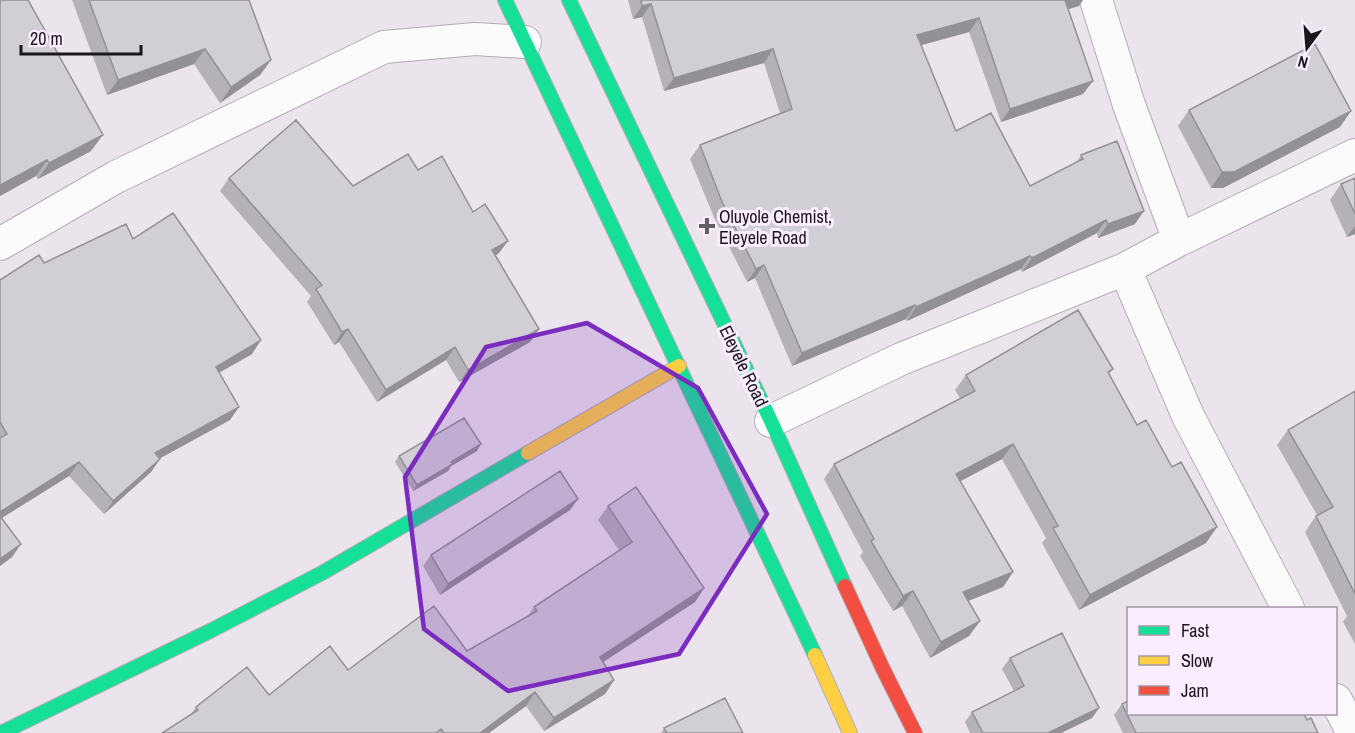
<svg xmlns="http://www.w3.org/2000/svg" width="1355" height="733" viewBox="0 0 1355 733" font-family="'Archivo Narrow',sans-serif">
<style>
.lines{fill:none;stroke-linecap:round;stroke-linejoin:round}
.street-casing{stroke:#b2adb4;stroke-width:34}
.fast-casing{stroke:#b2adb4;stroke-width:16}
.slow-casing{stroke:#b2adb4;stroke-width:16}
.jam-casing{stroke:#b2adb4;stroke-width:16}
.street{stroke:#fcfbfc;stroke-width:32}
.fast{stroke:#16e098;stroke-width:14}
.slow{stroke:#ffcf43;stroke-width:14}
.jam{stroke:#f24e42;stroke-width:14}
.wall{fill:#b5b1b8}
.shaded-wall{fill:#939096}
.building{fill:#d2ced6;stroke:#939096;stroke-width:1.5}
.marked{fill:#7b2cbf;fill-opacity:0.2;stroke:#7b2cbf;stroke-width:4.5;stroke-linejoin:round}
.poi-dot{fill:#645e65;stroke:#faedfe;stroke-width:2}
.labels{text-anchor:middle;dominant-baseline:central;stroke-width:6;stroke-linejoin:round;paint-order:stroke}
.poi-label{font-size:18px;fill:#1b161c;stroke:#faedfe;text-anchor:start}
.street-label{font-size:18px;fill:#1b161c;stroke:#faedfe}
</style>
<rect width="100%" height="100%" fill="#ebe4ed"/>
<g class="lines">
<g class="street-casing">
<path id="street" d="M1096,0L1129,105L1179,240
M0,244L116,177L384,47L475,39L525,42
M1125,269L1188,416L1288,608
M771,421L901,359L1125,269L1179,240L1355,155
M1336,700L1353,733"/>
</g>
<g class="fast-casing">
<path id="fast" d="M505,0L815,655
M569,0L771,421L845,586
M1,733L210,631L322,573L528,453"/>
</g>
<g class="slow-casing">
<path id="slow" d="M528,453L679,366
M815,655L850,733"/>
</g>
<g class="jam-casing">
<path id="jam" d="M845,586L883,669L915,733"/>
</g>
<use href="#street" class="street"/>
<use href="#fast" class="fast"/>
<use href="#slow" class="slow"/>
<use href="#jam" class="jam"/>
</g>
<path class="wall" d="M0,0L91,151L38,179L36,176L0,196Z
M72,0H249L271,60L260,75L220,103L194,64L107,95Z
M628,0H1083L1079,6L1068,9L1083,94L1001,122L969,32L921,45L956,131L1030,186L1076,163L1081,155L1135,224L1098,238L1097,233L1022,272L1021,269L907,321L906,319L792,366L755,278L747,282L713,215L690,159L700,145L780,113L764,63L664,91L642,17L633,19Z
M1189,110L1340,127L1223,188H1211L1178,126Z
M418,170L473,212L499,253L496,255L539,329L530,342L459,382L446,360L377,402L339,342L334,345L307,302L311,296L220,191L229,178L353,186Z
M1355,178V234L1347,237L1330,200L1341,184Z
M133,239L252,354L219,373L230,420L160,458L151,472L104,514L69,476L2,518L21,544L12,557L0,566V280L44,263Z
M1113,369L1109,374L1137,425L1206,543L1079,610L1042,543L1046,538L1002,459L960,481L1013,572L1003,587L968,601L980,621L969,636L930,658L902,606L893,611L860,556L863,552L824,479L834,464L960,398L955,390L966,375Z
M1355,391V644L1343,622L1347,616L1305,532L1316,516L1317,515L1277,445L1288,430Z
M477,451L451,466L448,471L413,491L395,462L399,456Z
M578,499L570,510L440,595L423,566L431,555Z
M608,506L704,588L695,602L603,662L614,680L605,694L544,731L526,706L489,733H162L191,714L196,707L269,695L348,670L467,651L528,616L534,607L619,550L598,520Z
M1010,658L1099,708L1092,718L1061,733H970L965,722L972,712L1014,691L1002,669Z
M1122,704L1307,720L1318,733H1123L1114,715Z
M664,728L743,733H661Z"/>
<path class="shaded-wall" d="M1065,0H1083L1079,6L1056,13Z
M651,4L642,17L633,19L642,6Z
M979,18L969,32L907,49L917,35Z
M205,49L194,64L107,95L118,80Z
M773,49L764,63L664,91L674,78Z
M271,60L260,75L220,103L231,87Z
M1093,81L1083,94L1001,122L1010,109Z
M1351,111L1340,127L1223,188H1211L1222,172Z
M103,135L91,151L38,179L49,163Z
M47,160L36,176L0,196V185Z
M1144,211L1135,224L1098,238L1108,224Z
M1106,220L1097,233L1022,272L1032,258Z
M1355,226V234L1347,237Z
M508,241L499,253L484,263L492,250Z
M1030,256L1021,269L907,321L916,307Z
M764,265L755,278L747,282L756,269Z
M915,305L906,319L792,366L802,353Z
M348,329L339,342L334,345L342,332Z
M539,329L530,342L459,382L468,370Z
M261,340L252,354L206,380L216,367Z
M455,347L446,360L377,402L386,390Z
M239,407L230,420L146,466L155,453Z
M481,444L477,451L451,466L448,471L413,491L417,485Z
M1013,444L1002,459L946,489L956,474Z
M160,459L151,472L104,514L113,501Z
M79,462L69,476L0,519V512Z
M578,499L570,510L440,595L448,584Z
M1217,527L1206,543L1079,610L1090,595Z
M21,544L12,557L0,566V559Z
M1013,572L1003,587L953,607L963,592Z
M704,588L695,602L591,670L600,657Z
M913,591L902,606L893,611L903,596Z
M980,621L969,636L930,658L941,642Z
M614,680L605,694L544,731L554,718Z
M535,692L526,706L489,733H480Z
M1099,708L1092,718L1061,733H1048Z"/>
<path class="building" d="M0,0H28L103,135L49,163L47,160L0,185Z
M89,0H249L271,60L231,87L205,49L118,80Z
M641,0H1065L1093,81L1010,109L979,18L917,35L956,131L991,113L1030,186L1083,159L1081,155L1117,141L1144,211L1108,224L1106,220L1032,258L1030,256L916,307L915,305L802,353L764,265L756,269L722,202L700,145L792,109L773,49L674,78L651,4L642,6Z
M1315,44L1351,111L1234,172H1222L1189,110Z
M296,120L353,186L408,154L418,170L442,156L473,212L485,204L508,241L492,250L539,329L468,370L455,347L386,390L348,329L342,332L316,289L322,285L229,178Z
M1355,178V214L1341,184Z
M173,213L261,340L216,367L239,407L155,453L160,459L113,501L79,462L0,512V438L7,434L0,422V280L39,255L44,263L126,224L133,239Z
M1078,310L1113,369L1108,372L1137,425L1146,420L1172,467L1181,462L1217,527L1090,595L1053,528L1058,526L1013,444L956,474L1013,572L963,592L980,621L941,642L913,591L903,596L871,541L874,539L834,464L975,391L966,375Z
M1355,391V594L1316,516L1333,507L1288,430Z
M464,418L481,444L451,462L453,464L417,485L399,456Z
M560,471L578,499L448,584L431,555Z
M636,487L704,588L600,657L614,680L554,718L535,692L480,733H444L441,729L436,733H162L198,710L196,707L247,667L269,695L330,646L348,670L434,606L467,651L537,611L534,607L632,542L608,506Z
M0,516L21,544L0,559Z
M1062,633L1099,708L1048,733H983L972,712L1024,686L1010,658Z
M725,698L743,733H667L664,728Z
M1128,701V714H1304L1307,720L1311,718L1318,733H1136L1122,704Z"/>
<path class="marked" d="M587,323L698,388L767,514L679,654L508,691L424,629L405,477L486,347Z"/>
<path class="poi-dot" d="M704 217h6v6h6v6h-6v6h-6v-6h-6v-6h6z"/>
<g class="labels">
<g class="poi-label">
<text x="719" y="216">Oluyole Chemist,<tspan x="719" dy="21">Eleyele Road</tspan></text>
</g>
<g class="street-label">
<text transform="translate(744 366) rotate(64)">Eleyele Road</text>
</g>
</g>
<rect x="1127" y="607" width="210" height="108" fill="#faedfe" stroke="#a197a4" stroke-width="1.5"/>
<rect x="1139" y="626" width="30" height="9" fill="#16e098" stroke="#a197a4" stroke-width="1.5"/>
<text x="1181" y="637" font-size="18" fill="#1b161c">Fast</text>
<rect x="1139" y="656" width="30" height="9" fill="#ffcf43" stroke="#a197a4" stroke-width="1.5"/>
<text x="1181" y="667" font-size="18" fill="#1b161c">Slow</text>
<rect x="1139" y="686" width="30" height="9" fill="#f24e42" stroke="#a197a4" stroke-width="1.5"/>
<text x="1181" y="697" font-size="18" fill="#1b161c">Jam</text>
<g transform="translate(1307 48) rotate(196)" stroke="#faedfe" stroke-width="4.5" paint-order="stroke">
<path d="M0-4.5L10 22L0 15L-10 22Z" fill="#1b161c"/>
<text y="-9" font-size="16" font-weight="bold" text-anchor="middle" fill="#1b161c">N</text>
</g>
<path d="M21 45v9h120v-9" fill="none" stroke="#1b161c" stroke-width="3"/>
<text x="30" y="45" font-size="18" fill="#1b161c" stroke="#faedfe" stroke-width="4.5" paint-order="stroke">20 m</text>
</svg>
